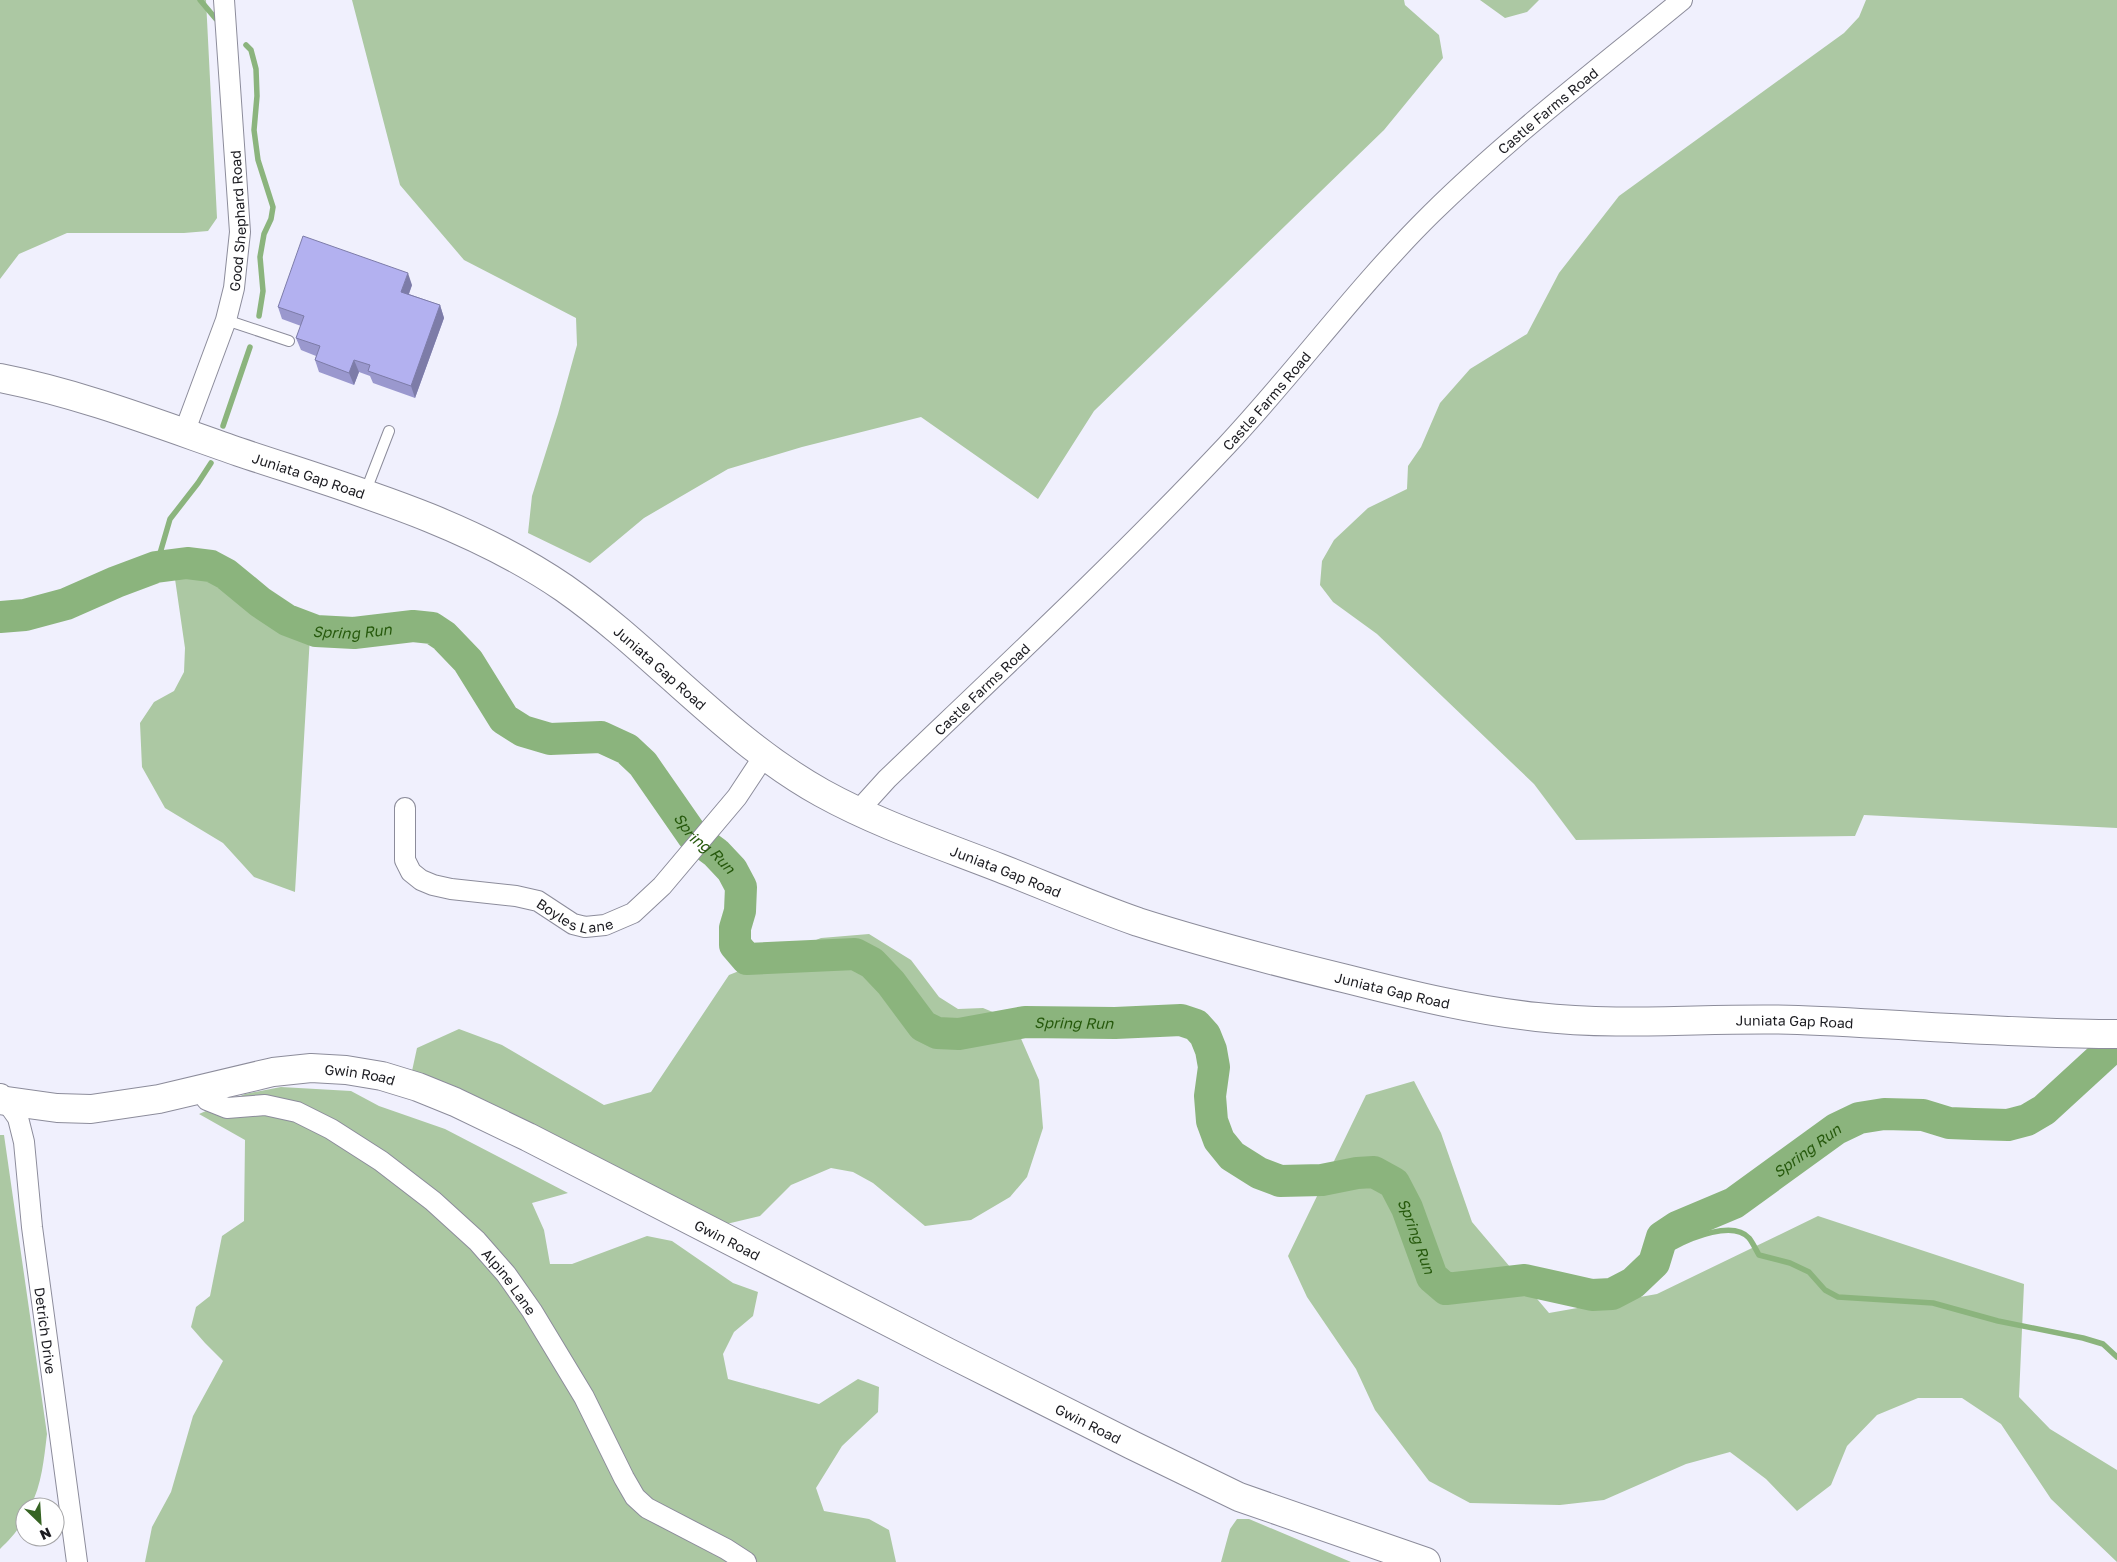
<svg xmlns="http://www.w3.org/2000/svg" width="2117" height="1562" viewBox="0 0 2117 1562" font-family="'Golos Text',sans-serif">
<style>
.green{fill:#acc8a3}
.lines{fill:none;stroke-linecap:round;stroke-linejoin:round}
.stream{stroke:#8bb47d;stroke-width:5.5}
.river{stroke:#8bb47d;stroke-width:32}
.lane-casing{stroke:#8c8c9b;stroke-width:12}
.street-casing{stroke:#8c8c9b;stroke-width:22}
.secondary-casing{stroke:#8c8c9b;stroke-width:30}
.lane{stroke:#fff;stroke-width:10}
.street{stroke:#fff;stroke-width:20}
.secondary{stroke:#fff;stroke-width:28}
.wall{fill:#9a98ce}
.shaded-wall{fill:#7d7ca8}
.building{fill:#b3b1f0;stroke:#7d7ca8}
.labels{text-anchor:middle;dominant-baseline:central;stroke-width:4.5;stroke-linejoin:round;paint-order:stroke}
.street-label{font-size:14px;fill:#1b1b20;stroke:#fff}
.water-label{font-size:15px;font-style:italic;fill:#26590c;stroke:#fff}
</style>
<rect width="100%" height="100%" fill="#f0f0fd"/>
<path class="green" d="M0,0H206L217,218L208,231L184,233H67L19,254L0,279Z
M352,0H1404L1405,5L1439,35L1443,58L1384,130L1094,411L1038,499L921,417L802,447L728,469L644,518L590,563L528,533L532,496L558,414L577,345L576,318L464,260L400,185Z
M1480,0H1539L1527,12L1505,18Z
M1866,0H2117V828L1864,815L1855,836L1576,840L1534,784L1377,634L1333,602L1320,585L1322,561L1334,540L1368,508L1407,489L1408,466L1421,447L1440,403L1470,369L1527,334L1559,273L1619,196L1844,33L1859,17Z
M196,568C245,585 276,594 310,636L295,892L254,877L223,843L165,808L142,767L140,723L154,702L174,691L184,672L185,648L175,579Z
M869,934L911,960L939,997L958,1009L983,1008L1005,1017L1019,1034L1039,1080L1043,1128L1027,1177L1010,1197L971,1220L925,1226L873,1183L853,1172L831,1168L791,1185L760,1216L718,1226L412,1071L417,1048L459,1029L502,1045L604,1105L651,1092L729,975L821,938Z
M1414,1081L1441,1133L1472,1222L1549,1313L1657,1294L1818,1216L2024,1284L2019,1397L2050,1429L2117,1470V1562L2051,1499L2001,1424L1962,1398H1918L1877,1415L1847,1446L1831,1485L1797,1511L1766,1479L1730,1452L1686,1464L1604,1500L1560,1505L1470,1503L1429,1481L1375,1410L1356,1369L1307,1297L1288,1256L1366,1095Z
M281,1087L351,1091L379,1106L445,1129L568,1193L532,1203L544,1230L550,1264H572L647,1236L672,1241L733,1283L758,1292L753,1316L734,1332L723,1354L728,1379L819,1404L858,1379L879,1387L878,1412L842,1446L816,1488L824,1511L869,1519L889,1530L896,1562H145L152,1527L171,1492L193,1416L223,1361L205,1343L191,1327L196,1307L210,1296L222,1236L244,1221L245,1140L199,1114L245,1094Z
M0,1135H4L47,1434C44,1458 42,1485 30,1507H25C25,1525 12,1537 0,1549Z
M1237,1519H1249L1351,1562H1221L1230,1529Z"/>
<g class="lines">
<path class="stream" d="M200,0L216,19
M246,45L251,50L256,69L257,96L254,130L258,160L273,207L271,219L264,234L260,257L263,291L259,316
M223,426L250,347
M156,567L170,519L198,483L211,463
M1662,1237L1674,1247C1691,1238 1733,1220 1749,1238C1753,1243 1756,1250 1759,1255L1790,1263L1809,1272L1825,1290L1838,1297L1933,1303L1998,1321L2083,1338L2103,1344L2117,1357"/>
<path class="river" id="s1" d="M0,617L25,615L66,604L116,582L156,567L187,563L211,566L226,574L260,602L287,620L316,631L354,633L413,626L432,628L444,636L468,661L504,719L523,731L550,739L601,737L627,749L643,764L693,836L716,853L732,870L741,887L740,911L735,928V945L747,959L855,954L872,963L891,983L923,1026L937,1033L959,1034L1025,1022L1115,1023L1181,1020L1196,1025L1205,1035L1211,1050L1214,1067L1210,1096L1212,1121L1219,1140L1232,1156L1259,1173L1280,1181L1322,1180L1357,1173L1374,1172L1394,1183L1407,1208L1432,1277L1446,1289L1525,1280L1592,1295L1612,1294L1633,1283L1654,1263L1662,1237L1677,1227L1734,1203L1836,1129L1859,1118L1884,1114L1923,1115L1949,1123L1974,1124L2008,1125L2027,1120L2044,1110L2117,1043"/>
<g class="lane-casing">
<path id="lane" d="M226,320L289,341
M365,493L389,431"/>
</g>
<g class="street-casing">
<g id="street">
<path id="s2" d="M184,433L226,320L234,288L240,232L224,0"/>
<path id="s3" d="M405,808V860L411,872L421,880L433,885L451,889L516,896L538,901L573,924L585,927L605,925L633,913L662,886L737,797L764,756"/>
<path id="s4" d="M858,811L887,779C1001,670 1118,561 1227,445C1297,370 1358,286 1431,214C1509,137 1597,70 1682,0"/>
<path id="s5" d="M200,1090L207,1100L227,1108L265,1105L297,1112L331,1129L381,1161L433,1201L477,1241L506,1274L532,1311L584,1397L624,1478L635,1497L647,1508L726,1549L746,1562"/>
<path id="s6" d="M1,1094L18,1118L24,1142L32,1227L77,1562"/>
</g>
</g>
<g class="secondary-casing">
<g id="secondary">
<path id="s7" d="M0,378C82,394 161,425 239,452C350,489 466,521 564,588C654,651 725,739 822,793C878,824 941,845 1000,868C1046,886 1092,906 1138,922C1207,944 1277,962 1347,979C1410,995 1472,1010 1537,1017C1624,1027 1711,1017 1798,1020C1905,1024 2011,1034 2117,1034"/>
<path id="s8" d="M0,1100L57,1108L91,1109L159,1099L273,1072L311,1068L346,1070L382,1076L418,1087L455,1102L528,1137L947,1352L1132,1445L1239,1497L1426,1562"/>
</g>
</g>
<use href="#lane" class="lane"/>
<use href="#street" class="street"/>
<use href="#secondary" class="secondary"/>
</g>
<path class="wall" d="M412,285L409,294L440,305L444,318L415,398L373,383L370,376L359,372L354,385L319,372L315,360L316,356L301,350L296,338L301,326L282,319L278,307Z"/>
<path class="shaded-wall" d="M408,273L412,285L405,304L401,292Z
M440,305L444,318L415,398L411,386Z
M354,360L359,372L354,385L349,373Z"/>
<path class="building" d="M303,236L408,273L401,292L440,305L411,386L368,371L370,365L354,360L349,373L315,360L320,346L296,338L304,316L278,307Z"/>
<g class="labels">
<g class="street-label">
<text stroke="none"><textPath href="#s4" startOffset="984">Castle Farms Road</textPath></text>
<text stroke="none"><textPath href="#s2" startOffset="221">Good Shephard Road</textPath></text>
<text stroke="none"><textPath href="#s4" startOffset="579">Castle Farms Road</textPath></text>
<text stroke="none"><textPath href="#s7" startOffset="324">Juniata Gap Road</textPath></text>
<text stroke="none"><textPath href="#s7" startOffset="729">Juniata Gap Road</textPath></text>
<text stroke="none"><textPath href="#s4" startOffset="174">Castle Farms Road</textPath></text>
<text stroke="none"><textPath href="#s7" startOffset="1134">Juniata Gap Road</textPath></text>
<text stroke="none"><textPath href="#s3" startOffset="239">Boyles Lane</textPath></text>
<text stroke="none"><textPath href="#s7" startOffset="1539">Juniata Gap Road</textPath></text>
<text stroke="none"><textPath href="#s7" startOffset="1944">Juniata Gap Road</textPath></text>
<text stroke="none"><textPath href="#s8" startOffset="365">Gwin Road</textPath></text>
<text stroke="none"><textPath href="#s8" startOffset="770">Gwin Road</textPath></text>
<text stroke="none"><textPath href="#s5" startOffset="379">Alpine Lane</textPath></text>
<text stroke="none"><textPath href="#s6" startOffset="244">Detrich Drive</textPath></text>
<text stroke="none"><textPath href="#s8" startOffset="1175">Gwin Road</textPath></text>
</g>
<g class="water-label">
<text stroke="none"><textPath href="#s1" startOffset="381">Spring Run</textPath></text>
<text stroke="none"><textPath href="#s1" startOffset="832">Spring Run</textPath></text>
<text stroke="none"><textPath href="#s1" startOffset="1329">Spring Run</textPath></text>
<text stroke="none"><textPath href="#s1" startOffset="2304">Spring Run</textPath></text>
<text stroke="none"><textPath href="#s1" startOffset="1824">Spring Run</textPath></text>
</g>
</g>
<g transform="translate(40 1522) rotate(155)"><circle r="24" fill="#ffffff" stroke="#a4a4a6"/>
<path d="M0-4L9 19L0 12L-9 19Z" fill="#366423"/>
<text y="-8" font-size="14" font-weight="bold" text-anchor="middle" fill="#1b1b20">N</text>
</g>
</svg>
